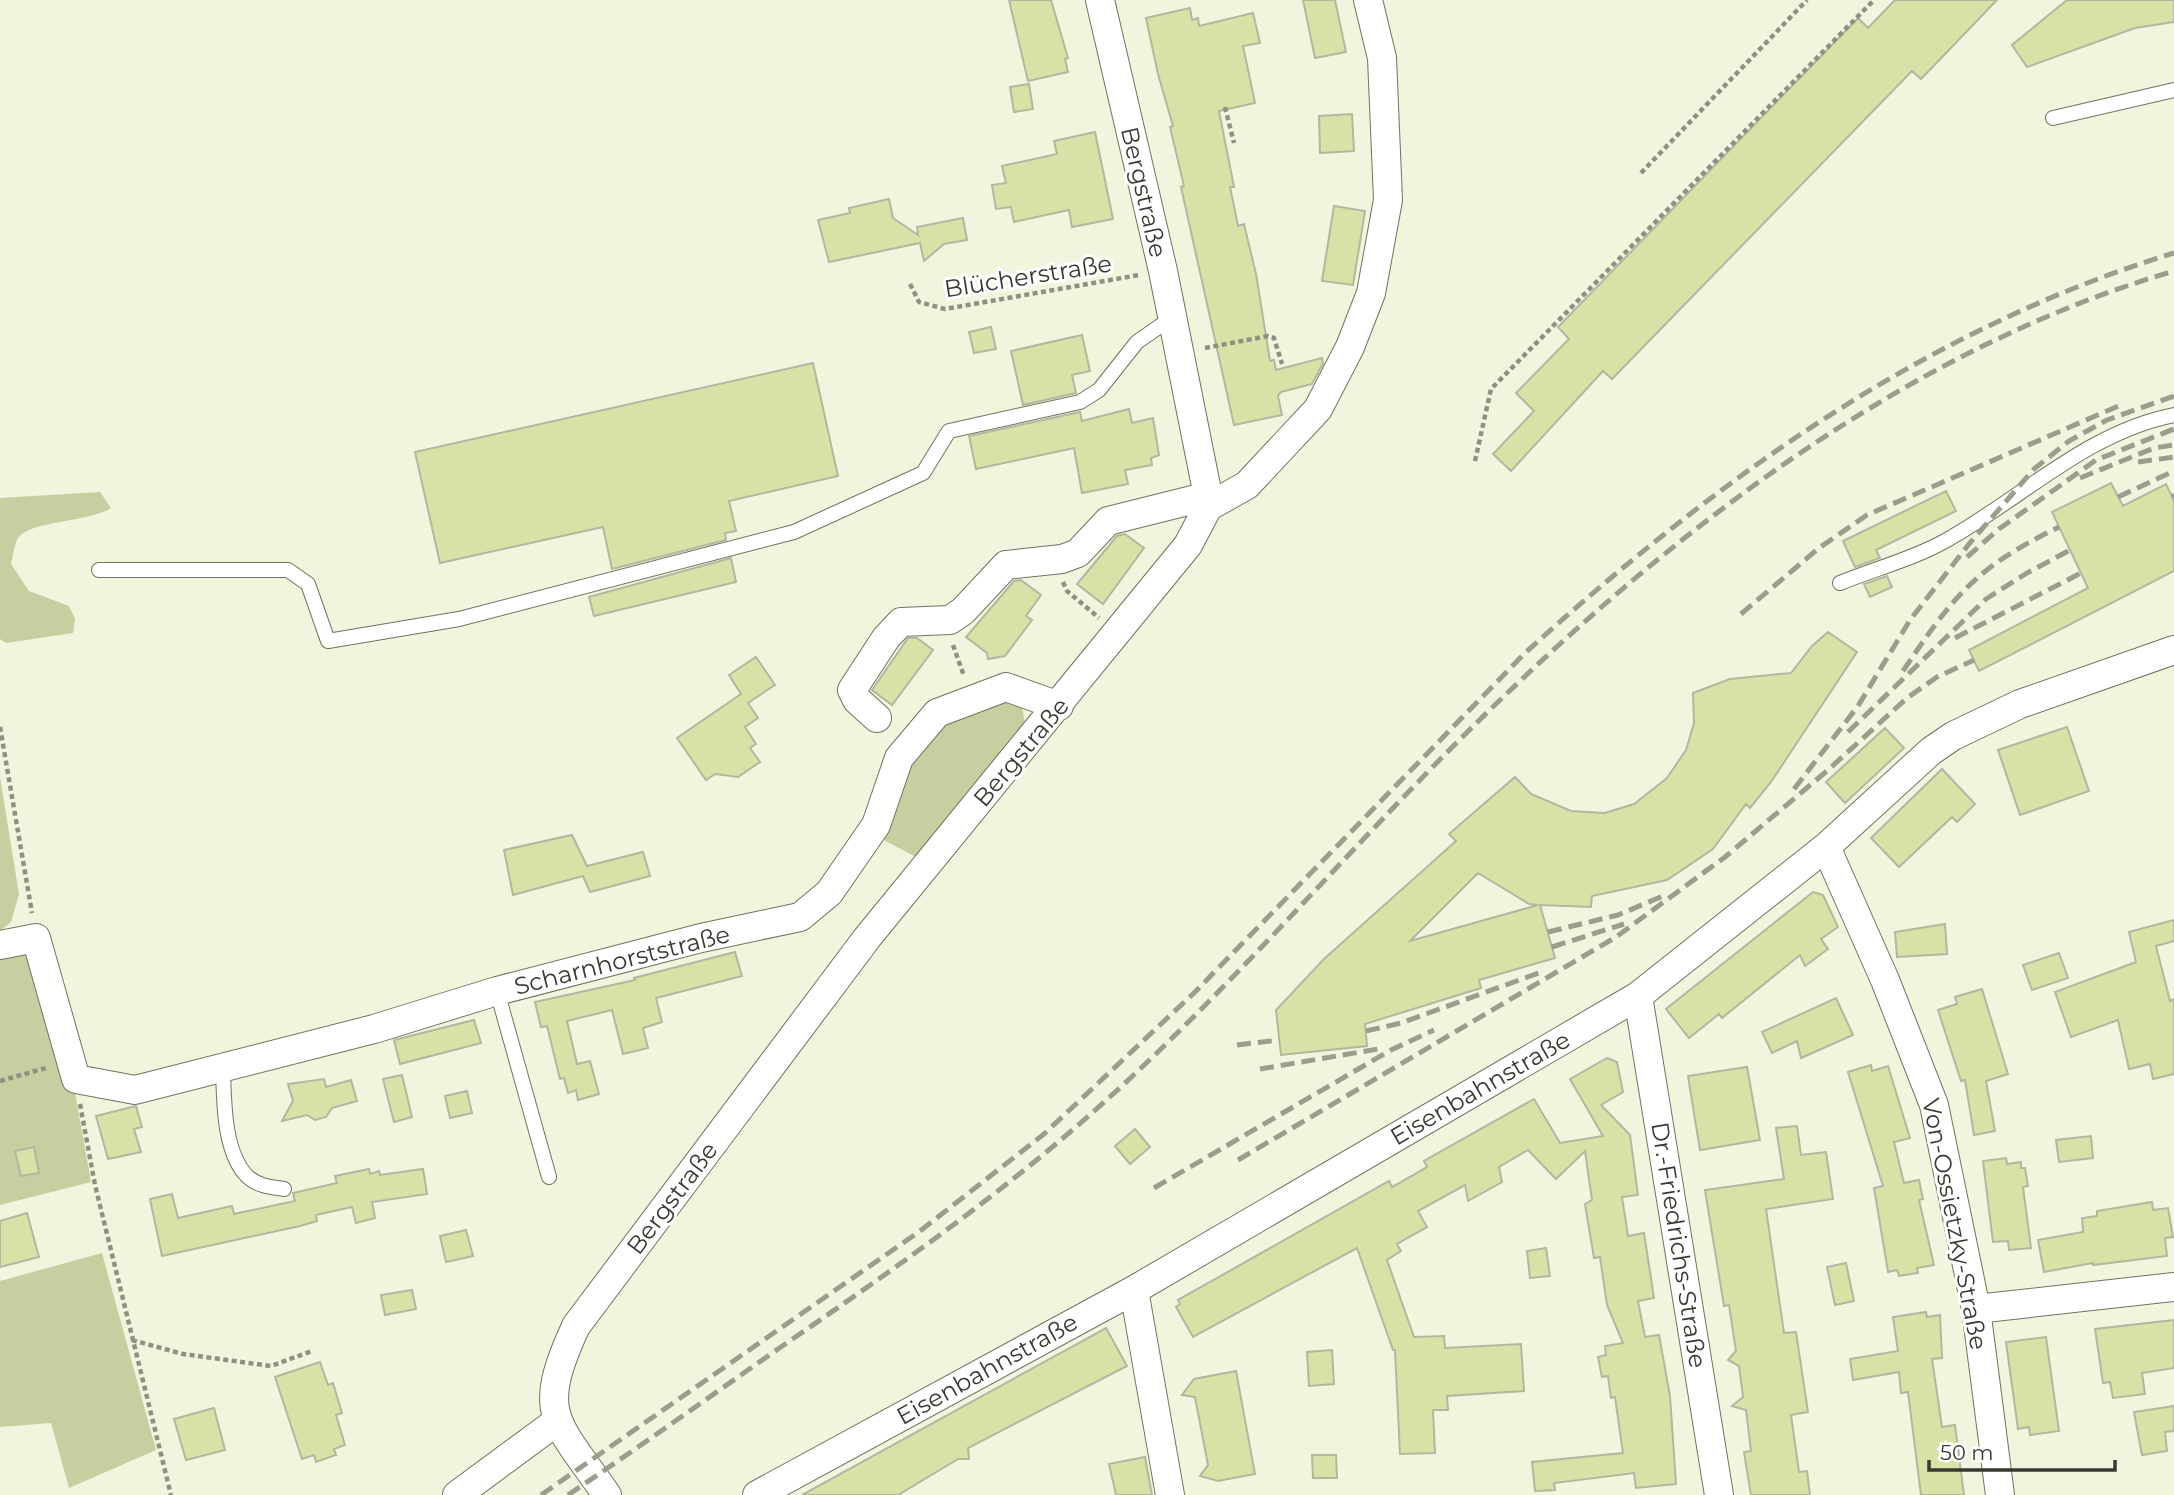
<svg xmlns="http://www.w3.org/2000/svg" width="2174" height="1495" viewBox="0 0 2174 1495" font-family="Montserrat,sans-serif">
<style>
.green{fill:#c5cfa0}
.building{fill:#d7e3a6;stroke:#b2b7a0;stroke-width:2;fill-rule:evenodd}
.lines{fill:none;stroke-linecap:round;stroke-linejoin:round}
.service-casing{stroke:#6f745f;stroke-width:16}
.minor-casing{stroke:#6f745f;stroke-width:30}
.path{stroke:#8e9181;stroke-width:4.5;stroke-dasharray:5 3.5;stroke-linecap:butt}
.service{stroke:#fff;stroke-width:14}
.minor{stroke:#fff;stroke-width:28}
.rail{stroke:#9b9e8d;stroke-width:5;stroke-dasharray:14 7;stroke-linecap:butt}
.labels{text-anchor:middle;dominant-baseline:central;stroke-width:6;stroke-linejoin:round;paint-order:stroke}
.street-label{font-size:24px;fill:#383a31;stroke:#fff}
</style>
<rect width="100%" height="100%" fill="#f0f5dd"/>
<path class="green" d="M100,492L111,508C89,522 29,521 18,538C14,544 13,557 11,564L29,591L69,606L75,619L73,633L6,643L0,639V498Z
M995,701H1015L1022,707L1025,723L916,857L878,837L913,759L938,724Z
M0,777L19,894L11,922L0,931Z
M33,943L74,1087L91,1182L0,1205V949Z
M102,1253L156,1450L69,1488L51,1423L0,1427V1281Z"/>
<path class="building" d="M1009,0H1051L1068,58L1065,59L1068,72L1028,81Z
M1303,0H1335L1346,52L1315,58Z
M1895,0H1997L1921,79L1912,71L1612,379L1603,371L1511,471L1493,454L1534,411L1516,393L1569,339L1558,327L1858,18L1868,28Z
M2067,0H2174V22L2135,28L2027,67L2012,45Z
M1190,8L1192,20L1198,18L1199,26L1253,13L1260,43L1243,46L1255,103L1219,111L1234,187H1230L1238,226L1244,224L1256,274L1270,361L1274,360L1276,370L1322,358L1323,363L1312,384L1281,392L1278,396L1282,415L1234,425L1181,187L1184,186L1170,127L1173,126L1158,74L1146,18Z
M1029,84L1033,109L1014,112L1010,87Z
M1352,114L1354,151L1320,153L1319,116Z
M1095,132L1113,219L1072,227L1069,210L1014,222L1011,207L996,209L992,185L1006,183L1002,166L1057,154L1054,141Z
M889,199L893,218L918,235L917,227L963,218L967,240L944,244L924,261L920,243L829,262L818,220L850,213L849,208Z
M1334,206L1365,211L1353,285L1322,281Z
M991,327L996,349L974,353L969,332Z
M1082,335L1090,371L1072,375L1076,393L1023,405L1011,351Z
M813,363L838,476L729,501L736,531L725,533L726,540L612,569L603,527L440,563L415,452Z
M1129,409L1132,423L1153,418L1159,455L1151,458L1152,465L1125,470L1128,484L1082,493L1074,448L976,469L969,436L1080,412L1082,421Z
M2111,483L2123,506L2166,484L2174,501V571L1979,671L1969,650L2088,588L2052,512Z
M1946,491L1956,511L1876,550L1880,558L1855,567L1843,541Z
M1125,534L1144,548L1103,604L1077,584L1117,536Z
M731,558L736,582L594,616L589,597Z
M1887,576L1892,587L1870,597L1864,584Z
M1021,580L1041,595L1026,616L1032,620L1005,656L988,659L987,653L966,637L1014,581Z
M1828,632L1857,652L1771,782L1750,808L1746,804L1713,849L1667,880L1592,896L1591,907L1540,905L1555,958L1479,980L1481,988L1365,1024L1367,1046L1281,1055L1276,1010L1324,959L1456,841L1449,834L1515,777L1531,794L1571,811L1605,813L1634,804L1667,778L1686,750L1694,723L1693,693L1730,679L1791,673L1812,646ZM1478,873L1529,904L1538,905L1410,941Z
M908,638H917L933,650L892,705L872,690Z
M756,657L775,685L748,703L758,718L745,727L756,744L750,748L760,762L738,777L715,774L706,780L677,738L741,694L729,675Z
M2067,727L2089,791L2020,815L1998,750Z
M1885,728L1904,748L1845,803L1826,782Z
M1942,769L1975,804L1957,822L1952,817L1899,867L1871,838Z
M572,835L587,866L643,852L650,876L590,892L583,876L513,895L504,850Z
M1813,892L1823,895L1838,927L1821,939L1828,949L1805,966L1800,955L1722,1018L1719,1014L1689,1038L1666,1009Z
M2174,920V941L2156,946L2170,1001L2174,999V1074L2153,1079L2150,1064L2129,1069L2118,1020L2071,1037L2055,992L2136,962L2129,932Z
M1945,924L1947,954L1897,957L1895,932Z
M735,952L742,976L656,998L662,1022L643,1028L648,1048L623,1054L612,1010L567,1021L577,1064L590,1061L599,1094L578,1100L576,1090L568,1093L564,1078L560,1079L547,1026L541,1027L535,1002L635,980L634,978Z
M2059,953L2068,978L2032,990L2023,965Z
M1982,989L2008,1074L1986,1081L1995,1131L1974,1135L1965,1080L1961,1081L1938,1010L1957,1004L1955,997Z
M1836,998L1853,1035L1801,1058L1797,1041L1772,1053L1762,1032Z
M474,1020L481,1043L400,1064L394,1040Z
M1607,1058L1617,1062L1623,1092L1601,1105L1630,1135L1638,1195L1622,1197L1628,1236L1644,1233L1654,1298L1638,1301L1645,1337L1659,1335L1670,1396L1676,1484L1636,1488L1634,1473L1554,1483L1555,1490L1535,1491L1532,1462L1623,1453L1615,1397L1611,1398L1608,1376L1602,1377L1598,1357L1606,1355L1605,1346L1623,1343L1607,1305L1600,1257L1594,1258L1585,1204L1592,1200L1585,1151L1556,1179L1528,1150L1499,1167L1502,1182L1468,1201L1465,1185L1418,1211L1427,1227L1397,1244L1401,1251L1387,1260L1414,1337L1444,1336L1445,1348L1521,1344L1524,1391L1447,1396L1448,1410H1433L1435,1453L1400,1454L1395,1350H1393L1357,1248L1193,1337L1176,1307L1180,1304L1178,1300L1389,1181L1392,1187L1427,1167L1424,1161L1534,1099L1560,1143L1603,1136L1570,1079Z
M1871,1065L1872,1071L1888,1066L1910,1138L1894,1142L1904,1183L1919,1180L1923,1199L1919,1200L1934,1265L1917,1268L1918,1273L1899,1276L1897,1270L1888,1272L1874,1188L1883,1186L1848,1072Z
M1747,1067L1760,1140L1700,1150L1688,1076Z
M402,1075L412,1117L394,1122L383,1079Z
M324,1079L326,1087L351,1080L357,1101L332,1108L326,1117L315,1120L307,1115L282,1121L293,1101L288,1084Z
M467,1091L472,1113L450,1118L445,1096Z
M136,1106L142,1127L134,1129L141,1152L108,1159L96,1116Z
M1797,1126L1801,1155L1826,1152L1833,1199L1766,1209L1784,1333L1796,1332L1808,1412L1791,1415L1799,1472L1807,1471L1810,1495H1751L1744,1452L1751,1451L1746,1410L1732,1406L1743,1397L1741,1381L1739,1366L1728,1360L1736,1351L1729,1305L1724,1306L1705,1190L1784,1179L1776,1128Z
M1135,1129L1150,1147L1130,1164L1115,1146Z
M2091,1136L2093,1158L2059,1162L2056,1140Z
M34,1147L39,1173L21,1176L15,1151Z
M2006,1158L2007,1164L2021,1162V1168H2025L2028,1186L2023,1187L2031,1248L2009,1250L2008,1241L1993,1242L1983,1161Z
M369,1169L370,1174L379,1171L380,1175L423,1169L427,1194L372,1202L375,1218L356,1223L352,1207L316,1215L317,1221L300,1226L162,1256L150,1199L172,1194L178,1218L232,1206L234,1214L295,1201L293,1193L337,1183L335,1176Z
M2152,1202L2153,1210L2168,1208L2173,1237L2165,1238L2167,1256L2093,1265V1263L2044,1272L2038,1240L2083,1232L2082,1218L2097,1216V1211Z
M27,1213L39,1257L0,1267V1221Z
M466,1230L473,1256L446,1262L440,1236Z
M1546,1248L1550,1276L1530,1278L1527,1251Z
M1846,1263L1854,1301L1835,1305L1827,1267Z
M412,1290L416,1309L385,1315L381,1295Z
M1926,1312L1927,1317L1940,1315L1942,1358L1932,1359L1942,1427L1955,1425L1964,1495H1921L1908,1392L1901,1393L1899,1372L1853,1380L1850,1359L1898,1351L1893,1317Z
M2174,1320V1368L2142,1373L2145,1394L2113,1398L2110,1382L2103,1383L2095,1329Z
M1106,1328L1127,1366L968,1448L969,1459H958L898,1495H802Z
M2046,1337L2059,1431L2030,1435L2029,1427L2018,1429L2006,1342Z
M1332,1350L1334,1384L1309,1386L1307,1352Z
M320,1362L328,1385L333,1383L342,1413L336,1415L345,1445L334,1449L336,1455L316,1462L314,1455L302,1459L275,1377Z
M1236,1371L1255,1474L1218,1481L1200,1476L1208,1465L1195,1397L1182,1395L1194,1379Z
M2174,1406V1431L2165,1432L2167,1451L2142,1455L2134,1412Z
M214,1408L225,1450L186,1460L174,1419Z
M1312,1455H1336L1337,1478H1313Z
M1145,1457L1152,1495H1116L1109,1464Z"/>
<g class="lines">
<g class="service-casing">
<path id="service" d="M2053,118L2174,90
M99,570H288L308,584L328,641L459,619L794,532L923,473L949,431L1080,402L1099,390L1137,342L1173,317
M1840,583C1874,569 1913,559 1945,541C2021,499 2087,432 2174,415
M497,991L549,1177
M223,1067C224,1099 223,1153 248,1177C258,1186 271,1187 284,1189"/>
</g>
<g class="minor-casing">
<path id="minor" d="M1208,507L1247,485L1318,409L1350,347L1371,293L1388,200L1382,58L1368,0
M877,718L857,700L852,690L886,638L901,622L950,620L963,611L1006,565L1062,559L1078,553L1108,521L1208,496
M1826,847L1885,980L1934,1105L1976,1309L2000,1495
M0,945L36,938L76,1079L135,1090L374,1029L497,991L701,938L800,917L829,893L876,825L899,758L937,713L1006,687L1059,706
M1638,996L1719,1495
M1134,1290L1170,1495
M1976,1309L2174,1287
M457,1495L556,1422
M607,1495C555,1420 535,1415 576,1326L867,938L1188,545L1208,507V496L1163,271L1100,0
M757,1495L1134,1290L1638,996L1826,847L1931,751L1953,736L2020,704L2174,650"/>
</g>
<path class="path" d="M1225,107L1234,143
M1641,173L1807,0
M910,284L919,302L945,309L1139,275
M1205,348L1268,336L1274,338L1282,364
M1475,461L1491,389L1874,0
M1063,582L1067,591L1099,618
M953,645L964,676
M0,727L32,913
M0,1081L46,1068
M80,1104L95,1185L171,1495
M132,1340L183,1354L271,1366L312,1351"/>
<use href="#service" class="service"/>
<use href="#minor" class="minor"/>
<path class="rail" d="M2138,462L2174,457
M2080,478L2154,448L2174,445
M2172,496L2174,495
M2118,497L2174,471
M1967,557L1999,529L2096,460L2174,429
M1741,614L1819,548L1867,515L2123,404
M1955,638L2081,573
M1903,671C1954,595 1975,568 2059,527
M1848,732L1986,599L2027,573L2070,550
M1794,789L1858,706L1910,620L1969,544L2034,469L2069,441L2107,420L2174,396
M1548,932L1618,915L1663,896
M1552,947L1624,924
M1366,1031L1401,1023L1544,971
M1237,1045L1279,1040
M1260,1069L1384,1048
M1238,1160L1616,937L1725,857L1828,770L1907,698L1937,677L1974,660
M1154,1188L1391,1050L1434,1030
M541,1495L920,1231L1044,1134L1195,992L1525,653C1717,479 1925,329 2174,253
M568,1495C639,1447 708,1398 778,1349C893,1270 1008,1190 1112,1095C1248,971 1366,829 1499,701C1689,518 1917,346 2174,271"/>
</g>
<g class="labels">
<g class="street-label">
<text transform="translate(1144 192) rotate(77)">Bergstraße</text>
<text transform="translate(1028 276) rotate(-9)">Blücherstraße</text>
<text transform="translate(1021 752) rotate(-50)">Bergstraße</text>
<text transform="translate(622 960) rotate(-14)">Scharnhorststraße</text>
<text transform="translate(1480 1088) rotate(-30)">Eisenbahnstraße</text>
<text transform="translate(672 1198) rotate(-53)">Bergstraße</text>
<text transform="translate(1955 1224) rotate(79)">Von-Ossietzky-Straße</text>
<text transform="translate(1679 1245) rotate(81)">Dr.-Friedrichs-Straße</text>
<text transform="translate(987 1369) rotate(-29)">Eisenbahnstraße</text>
</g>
</g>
<path d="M1929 1460v10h186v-10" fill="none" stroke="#383a31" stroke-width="3.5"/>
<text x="1940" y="1460" font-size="21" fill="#383a31" stroke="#ffffff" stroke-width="5" paint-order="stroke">50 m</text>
</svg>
